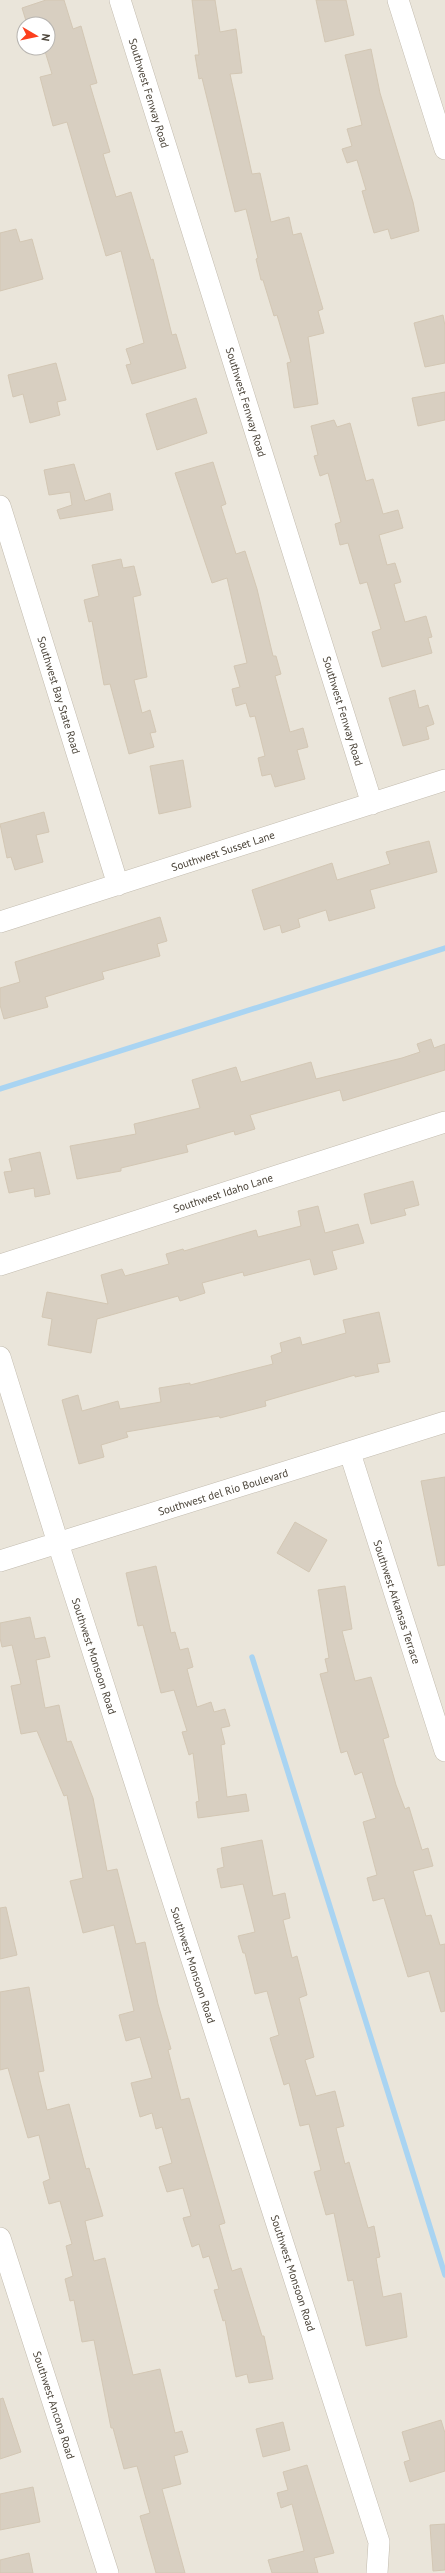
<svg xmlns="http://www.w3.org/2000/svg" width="445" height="2573" viewBox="0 0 445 2573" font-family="'PT Sans',sans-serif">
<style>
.residential{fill:#eae5da;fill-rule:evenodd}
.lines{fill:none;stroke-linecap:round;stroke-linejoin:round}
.stream{stroke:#a9d4f2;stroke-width:5.5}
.building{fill:#d8cfc1;stroke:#d3c7b4}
.minor-casing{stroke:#c2bbae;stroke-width:22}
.minor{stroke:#fff;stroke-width:21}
.labels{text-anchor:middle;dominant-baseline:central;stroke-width:3;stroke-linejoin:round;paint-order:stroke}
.street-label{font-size:11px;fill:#4b4439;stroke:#fff}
</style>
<rect width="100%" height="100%" fill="#f6f3ec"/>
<path class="residential" d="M0,0H445V2573H0ZM24,24H48V48H24Z"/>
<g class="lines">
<path class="stream" d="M0,1089L445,948
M252,1657L445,2275"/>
</g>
<path class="building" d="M46,0H64L73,29L81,26L97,83L90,85L110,152L103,154L116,197L131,192L151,260L153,259L172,335L176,334L186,368L132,384L126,365L131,364L126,349L144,343L121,251L106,256L67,122L53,126L40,77L52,74L44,48H48V24H27L22,8Z
M192,0H215L220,32L236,29L242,73L230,74L252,174L260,173L271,222L289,217L293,235L301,233L323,309L318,311L324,333L308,337L318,404L294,408L287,363L291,362L277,315L274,316L263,280H261L256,259L258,258L246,209L235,212L202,78L199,79L195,55H199Z
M316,0H346L354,35L325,42Z
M371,49L380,93L413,202L419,231L391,239L388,229L374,233L362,191L366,190L357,160L347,163L342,149L352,146L347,129L362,125L345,55Z
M16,229L20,242L32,239L43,279L0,291V233Z
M443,315L445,326V363L425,367L414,323Z
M56,363L66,400L57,402L60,415L30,423L23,394L13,397L8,375Z
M445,392V420L418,426L412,398Z
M196,398L207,433L157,450L146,414Z
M334,420L337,427L350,423L366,481L373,479L383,514L398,510L403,528L379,535L387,565L395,563L401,582L394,584L405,622L426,616L432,637L428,638L432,653L382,667L372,632L381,629L367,582L360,584L348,543L340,545L335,524L341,522L328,473L320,476L314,456L318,455L311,426Z
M213,462L226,504L221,506L236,554L245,551L257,589L273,656H276L281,674L275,676L290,732L303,728L308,747L297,750L305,779L275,787L271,774L262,776L258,758L265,756L255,716L250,717L246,703L236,706L232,689L240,687L234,666L247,663L227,578L212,583L175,473Z
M74,464L85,501L110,493L113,510L60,519L57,510L72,505L70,492L49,495L44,470Z
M121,559L123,568L134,566L141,595L133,597L147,677L134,680L142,713L150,710L156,732L150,733L154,747L129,754L110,684L104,685L92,621L89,622L84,600L99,596L92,565Z
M415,690L419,708L428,705L434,724L426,727L429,739L403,746L389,698Z
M183,760L191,807L159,814L150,766Z
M44,812L49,832L36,835L43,862L15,870L11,857L7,858L0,824Z
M429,841L437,872L370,890L375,908L329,921L326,910L298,919L300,927L282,933L280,925L264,930L252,890L332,863L337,880L390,864L386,852Z
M160,917L167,941L157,944L160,956L102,972L104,979L45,997L48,1007L4,1019L0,1005V988L20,982L15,962Z
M431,1039L434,1048L445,1044V1070L343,1101L340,1090L250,1115L255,1129L235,1135L234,1131L186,1145L188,1152L121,1168V1171L77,1179L70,1146L136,1134L134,1124L200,1108L192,1080L236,1067L241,1082L311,1062L316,1079L402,1058L420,1052L417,1044Z
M40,1152L50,1194L35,1197L34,1188L9,1193L4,1172L12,1171L9,1159Z
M413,1181L419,1205L404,1209L406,1215L371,1224L364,1194Z
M318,1206L325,1233L358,1224L364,1243L332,1251L337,1269L314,1275L310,1259L244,1276L243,1272L202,1283L205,1293L180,1301L178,1296L97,1319L91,1353L48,1345L52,1319L42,1317L47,1292L108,1304L101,1275L122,1269L125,1276L169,1264L166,1254L183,1249L184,1251L256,1230L258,1237L301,1226L298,1211Z
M379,1312L390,1362L377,1364L379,1372L355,1377V1375L265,1401L266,1406L220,1418L219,1416L126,1432L128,1437L101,1445L104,1457L79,1464L62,1400L78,1395L82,1411L118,1401L120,1409L161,1402L159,1388L190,1383V1385L273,1364L271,1356L282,1352L280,1343L300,1337L302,1345L346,1333L343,1320Z
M445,1477V1565L438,1566L421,1481Z
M295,1522L327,1540L309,1572L277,1553Z
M156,1566L171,1633L175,1632L180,1650L188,1648L193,1667L187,1669L197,1707L211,1702L214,1712L225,1709L230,1726L221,1728L225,1744L221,1745L227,1797L246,1794L249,1811L198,1818L196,1802L199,1801L193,1753L189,1755L182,1732L187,1731L174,1690L161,1693L143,1625L138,1626L126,1573Z
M345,1586L352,1629L342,1631L355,1681L371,1677L389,1737L383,1739L396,1785L405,1809L409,1807L422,1850L428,1848L433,1866L413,1871L426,1916L431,1915L440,1945L445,1944V2011L441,2012L429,1971L408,1977L384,1898L373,1901L367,1878L377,1875L363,1822L376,1818L362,1772L355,1775L347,1751L341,1753L320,1674L328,1672L325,1659L329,1658L318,1590Z
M30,1617L35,1639L45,1637L50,1657L36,1660L45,1708L59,1705L67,1742L71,1741L93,1798L107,1871L117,1869L136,1944L145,1942L158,2004L171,2049L168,2050L181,2100L189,2098L225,2223L219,2225L232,2271L241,2268L262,2336H264L273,2379L249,2383L247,2374L236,2377L225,2320L223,2321L214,2290L219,2289L209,2256L203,2258L199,2244L192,2247L183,2218L191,2216L183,2188L167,2192L159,2167L172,2163L162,2127L156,2129L152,2113L140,2117L131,2083L152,2078L140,2037L126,2041L119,2015L134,2011L114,1925L83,1933L70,1881L83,1878L67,1795L64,1796L37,1731L21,1734L11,1686L21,1684L12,1645L2,1647L0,1638V1623Z
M262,1840L273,1896L285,1893L290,1918L283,1920L292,1958L297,1956L307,1995L299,1998L314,2057L305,2060L316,2096L335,2091L344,2126L336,2128L345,2164L349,2162L368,2228L374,2226L380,2257L376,2258L383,2297L401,2293L407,2337L366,2346L353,2280L348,2281L334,2213L326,2215L314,2172L321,2170L309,2124L300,2126L289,2083L284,2085L270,2038L279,2035L267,1991L255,1994L245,1953H243L238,1936L255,1932L243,1884L221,1888L217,1869L224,1867L221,1848Z
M6,1907L17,1955L0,1959V1908Z
M29,1987L44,2071L38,2072L47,2110L69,2104L86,2169L89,2168L103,2216L85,2221L94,2261L105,2258L133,2375L160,2369L175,2433L182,2431L188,2452L174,2456L181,2484L162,2489L185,2573H156L140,2516L150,2513L137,2466L124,2469L113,2428H111L94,2340L82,2342L74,2300L70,2301L65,2279L73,2276L66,2246L72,2244L60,2201L49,2204L43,2182L50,2179L39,2135L28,2138L8,2068L0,2070V1992Z
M3,2398L21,2452L0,2459V2399Z
M441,2420L445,2433V2471L410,2482L404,2462L410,2460L402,2432Z
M283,2422L290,2450L263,2457L256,2429Z
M307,2465L334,2553L314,2558L318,2573H272L268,2560L304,2551L292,2504L281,2508L277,2493L288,2490L283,2472Z
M33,2487L40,2522L0,2530V2494Z
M445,2524V2570L433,2571L430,2525Z
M29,2553L33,2573H0V2560Z"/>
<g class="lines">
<g class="minor-casing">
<path id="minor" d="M120,0L372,804
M398,0L445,149
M0,506L118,885
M0,922L445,780
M0,1265L445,1122
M0,1357L58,1543L379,2542L377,2573
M350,1453L445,1751
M0,1561L445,1422
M0,2238L108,2573"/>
</g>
<use href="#minor" class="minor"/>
</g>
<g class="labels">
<g class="street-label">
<text transform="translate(149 93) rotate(73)">Southwest Fenway Road</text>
<text transform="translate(246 402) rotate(73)">Southwest Fenway Road</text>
<text transform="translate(59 695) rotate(73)">Southwest Bay State Road</text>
<text transform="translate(343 711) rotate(73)">Southwest Fenway Road</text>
<text transform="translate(223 851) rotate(-18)">Southwest Susset Lane</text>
<text transform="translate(223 1193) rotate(-18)">Southwest Idaho Lane</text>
<text transform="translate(223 1492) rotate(-17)">Southwest del Rio Boulevard</text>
<text transform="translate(397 1602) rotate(72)">Southwest Arkansas Terrace</text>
<text transform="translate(94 1656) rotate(72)">Southwest Monsoon Road</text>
<text transform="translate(193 1965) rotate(72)">Southwest Monsoon Road</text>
<text transform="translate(293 2273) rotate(72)">Southwest Monsoon Road</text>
<text transform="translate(54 2405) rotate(72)">Southwest Ancona Road</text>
</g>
</g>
<g transform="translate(36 36) rotate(99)"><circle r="19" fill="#ffffff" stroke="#b7b4b0"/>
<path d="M0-3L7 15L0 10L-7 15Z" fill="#fc3f1d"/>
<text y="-6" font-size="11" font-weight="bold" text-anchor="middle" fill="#4b4439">N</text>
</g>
</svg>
